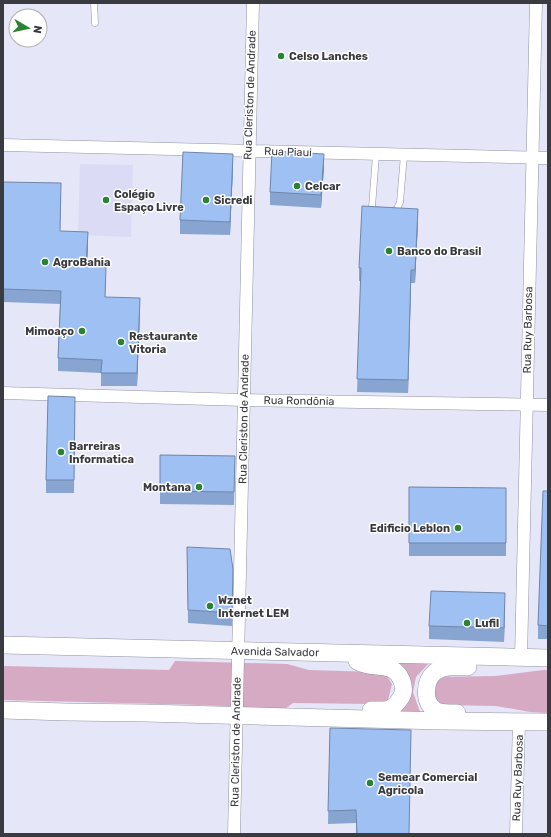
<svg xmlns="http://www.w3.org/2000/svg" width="551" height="837" viewBox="0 0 551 837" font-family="Rubik,sans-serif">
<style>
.built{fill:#dcdbf5}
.green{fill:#d7aac3}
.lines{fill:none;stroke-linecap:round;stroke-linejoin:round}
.service-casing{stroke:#9292a3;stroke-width:7}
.minor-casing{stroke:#9292a3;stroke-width:13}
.secondary-casing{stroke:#9292a3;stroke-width:18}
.service{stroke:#fff;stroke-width:6}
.minor{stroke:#fff;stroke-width:12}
.secondary{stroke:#fff;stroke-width:17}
.wall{fill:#88a5d1}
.shaded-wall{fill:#6f86aa}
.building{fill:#9ec0f3;stroke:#6f86aa}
.poi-dot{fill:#2a8333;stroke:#fff;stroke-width:1.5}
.labels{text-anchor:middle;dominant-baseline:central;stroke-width:3;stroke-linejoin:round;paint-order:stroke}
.poi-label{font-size:11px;font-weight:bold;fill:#3a3a41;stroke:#fff;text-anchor:start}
.street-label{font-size:11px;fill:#3a3a41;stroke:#fff}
</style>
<rect width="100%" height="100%" fill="#e6e6f9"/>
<path class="built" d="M80,164L133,165L131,237L78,235Z"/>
<path class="green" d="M175,661L287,664L309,670L376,672L385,673L392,684L388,700L372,704L293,703L285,709L201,705L3,700V666L169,670Z
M394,661L430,662L416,677L413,692L420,712L401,711L408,695Z
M543,670H548V713L530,712L496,706L442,705L432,695L438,677L495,676Z"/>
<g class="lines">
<g class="service-casing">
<path id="service" d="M94,3L95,23
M376,155L372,207L373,210H378
M393,211L397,209L400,202L404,155"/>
</g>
<g class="minor-casing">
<path id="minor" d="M3,145L548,158
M3,393L244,400L548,405
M521,658L536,3
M234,834C242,557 245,280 253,3
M516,834L519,722"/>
</g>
<g class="secondary-casing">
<path id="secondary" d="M3,645L548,658
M357,661C373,671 393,659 402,681C404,687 404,694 400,699C391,712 386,710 371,710
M3,710L66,712L145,713L441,721L548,722
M457,713C452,713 439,713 435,710C423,702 424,681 435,672C444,665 457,667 468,667"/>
</g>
<use href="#service" class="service"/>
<use href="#minor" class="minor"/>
<use href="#secondary" class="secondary"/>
</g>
<path class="wall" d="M233,167L230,235L180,234V220Z
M324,167L321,208L270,205V192Z
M3,182L61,196L60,231L88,245L87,266L106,280L105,297L140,311L137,386H101V373L58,371V358L60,304L3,302Z
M418,222L415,283H411L408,393L357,392L361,281H359V268Z
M75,397L74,493H46V480Z
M160,455L235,456L234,505L160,504Z
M409,487L506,488V556H409Z
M548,491V639H538V625Z
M187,547L233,582L232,626L188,623Z
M505,606L504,642L429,639V626Z
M330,728L410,834H356V823L328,824Z"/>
<path class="shaded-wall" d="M233,154V167L230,235V222Z
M324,154V167L321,208V195Z
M418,209V222L415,283V270Z
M88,232V245L86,280V266Z
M411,270V283L408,393V380Z
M140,298V311L137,386V373Z
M505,593V606L504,642V628Z"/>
<path class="building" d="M272,151L324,154L321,195L270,192Z
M183,152L233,154L230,222L180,220Z
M3,182L61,183L60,231L88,232L86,266L106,267L105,297L140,298L137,373H101L102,360L58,358L61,291L3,289Z
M362,206L418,209L415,270H411L408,380L357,379L361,268H359Z
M48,396L75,397L74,480H46Z
M160,455L235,456L234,492L160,491Z
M409,487L506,488V543H409Z
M543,491H548V626L538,625Z
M187,547L230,549L233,569L232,613L188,610Z
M431,591L505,593L504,628L429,626Z
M330,728L411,730L409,834H357L356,810L328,811Z"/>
<g class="poi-dot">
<circle cx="281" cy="56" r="4"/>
<circle cx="297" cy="186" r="4"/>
<circle cx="106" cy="200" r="4"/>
<circle cx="206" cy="200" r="4"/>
<circle cx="389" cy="251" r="4"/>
<circle cx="45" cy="262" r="4"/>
<circle cx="82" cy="331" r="4"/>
<circle cx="121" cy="342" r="4"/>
<circle cx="61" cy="452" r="4"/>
<circle cx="199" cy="487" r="4"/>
<circle cx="458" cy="528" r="4"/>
<circle cx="210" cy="606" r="4"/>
<circle cx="467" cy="623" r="4"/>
<circle cx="370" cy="783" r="4"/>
</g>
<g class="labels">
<g class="poi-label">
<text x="289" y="56">Celso Lanches</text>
<text x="305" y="186">Celcar</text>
<text x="114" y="194">Colégio<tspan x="114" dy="13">Espaço Livre</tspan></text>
<text x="214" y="200">Sicredi</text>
<text x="397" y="251">Banco do Brasil</text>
<text x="53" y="262">AgroBahia</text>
<text x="74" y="331" text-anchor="end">Mimoaço</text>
<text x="129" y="336">Restaurante<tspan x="129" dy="13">Vitoria</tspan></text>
<text x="69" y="446">Barreiras<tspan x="69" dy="13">Informatica</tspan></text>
<text x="191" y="487" text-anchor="end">Montana</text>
<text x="450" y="528" text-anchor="end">Edificio Leblon</text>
<text x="218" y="600">Wznet<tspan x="218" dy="13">Internet LEM</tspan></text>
<text x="475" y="623">Lufil</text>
<text x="378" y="777">Semear Comercial<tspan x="378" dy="13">Agricola</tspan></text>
</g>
<g class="street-label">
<text transform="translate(250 95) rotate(-88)">Rua Cleriston de Andrade</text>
<text transform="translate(288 152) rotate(2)">Rua Piaui</text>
<text transform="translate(528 330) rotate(-89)">Rua Ruy Barbosa</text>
<text transform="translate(299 401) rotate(1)">Rua Rondônia</text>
<text transform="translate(244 419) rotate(-89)">Rua Cleriston de Andrade</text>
<text transform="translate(275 652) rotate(1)">Avenida Salvador</text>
<text transform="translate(236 742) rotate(-89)">Rua Cleriston de Andrade</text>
<text transform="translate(518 778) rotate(-88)">Rua Ruy Barbosa</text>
</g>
</g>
<rect width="551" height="837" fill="none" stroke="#3a3a41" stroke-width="8"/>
<g transform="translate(28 28) rotate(99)"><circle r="19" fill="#ffffff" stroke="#b0b0b3"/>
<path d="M0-3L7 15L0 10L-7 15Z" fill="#2a8333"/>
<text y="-6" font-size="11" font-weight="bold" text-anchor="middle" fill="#3a3a41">N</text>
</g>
</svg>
